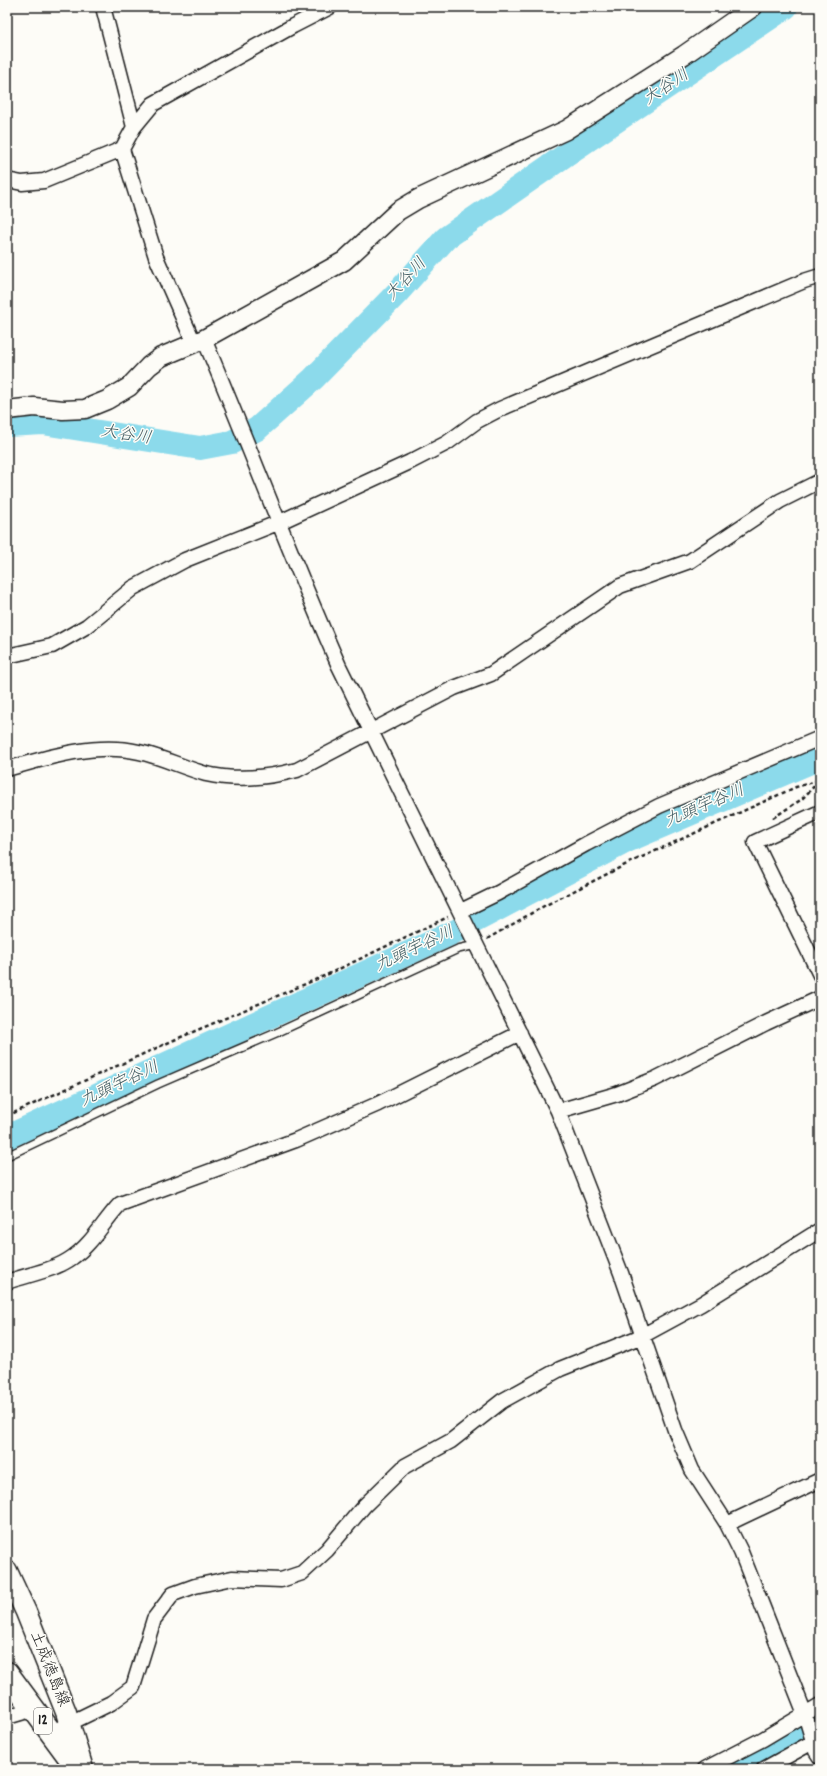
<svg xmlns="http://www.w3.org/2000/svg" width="827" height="1776" viewBox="0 0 827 1776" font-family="Dekko,'Klee One',sans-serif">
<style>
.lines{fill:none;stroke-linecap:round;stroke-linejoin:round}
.river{stroke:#8cdaeb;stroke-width:24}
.service-casing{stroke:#1c1c1c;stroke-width:10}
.minor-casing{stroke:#1c1c1c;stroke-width:17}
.tertiary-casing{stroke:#1c1c1c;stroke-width:21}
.secondary-casing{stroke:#1c1c1c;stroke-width:23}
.primary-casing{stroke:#1c1c1c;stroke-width:25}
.path{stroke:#1c1c1c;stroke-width:2.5;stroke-dasharray:4 3;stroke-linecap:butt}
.service{stroke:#fdfcf7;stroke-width:7}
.minor{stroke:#fdfcf7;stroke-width:14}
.tertiary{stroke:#fdfcf7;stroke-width:18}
.secondary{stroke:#fdfcf7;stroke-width:20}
.primary{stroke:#fdfcf7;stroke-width:22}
.labels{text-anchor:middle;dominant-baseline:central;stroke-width:3;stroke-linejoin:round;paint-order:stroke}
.shield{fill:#fdfcf7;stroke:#605f5e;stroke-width:1}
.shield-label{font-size:15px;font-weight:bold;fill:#1c1c1c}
.street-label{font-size:16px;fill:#1c1c1c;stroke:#fdfcf7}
.water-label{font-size:17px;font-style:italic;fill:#435e64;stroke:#fdfcf7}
</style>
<rect width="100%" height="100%" fill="#fdfcf7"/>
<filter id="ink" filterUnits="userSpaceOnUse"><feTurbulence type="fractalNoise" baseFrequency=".025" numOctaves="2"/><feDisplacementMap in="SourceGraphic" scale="8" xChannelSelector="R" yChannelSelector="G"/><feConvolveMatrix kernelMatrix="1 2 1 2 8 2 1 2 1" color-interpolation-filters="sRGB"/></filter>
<g filter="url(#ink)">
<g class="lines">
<path class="river" d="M7,425L43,423L200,448L232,442L257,429L313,379L398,292L446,238L567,154L786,7
M7,1137L452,933L629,840L820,758
M730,1769L820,1722"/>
<g class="service-casing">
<path id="service" d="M7,1156L158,1084L276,1033L458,949L476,945"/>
</g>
<g class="minor-casing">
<path id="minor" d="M103,7L134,127
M122,149L156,257L194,343
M7,180L22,183L44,181L122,149L134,127L153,104L293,26L330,7
M204,339C250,447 291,558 339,666L558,1111L621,1273L675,1430L692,1470L727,1524L741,1552L805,1714L816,1751L820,1757
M7,656L52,646L87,626L133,588L185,560L280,522L410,462L447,443L477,421L500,409L804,281L820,276
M7,769C48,757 96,742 139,752C162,757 184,768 206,774C237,781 267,778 297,770L454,688L491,674L620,586L690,561L780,501L820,481
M820,812L755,842L820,975
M461,911L498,893L586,844L659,806L820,738
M558,1111L617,1094L655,1079L766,1023L820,998
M7,1282C29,1274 54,1271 73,1257C92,1244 104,1221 120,1204L296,1140L378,1104L520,1033
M727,1524L820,1480
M7,1717L34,1709
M62,1727L111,1703L133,1687L154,1619L173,1594L195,1586L232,1578L281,1580L302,1573L327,1550L364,1506L405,1466L451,1441L502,1401L560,1369L642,1336L701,1304L820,1230
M705,1769L763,1739L820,1705
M764,1769L820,1738"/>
</g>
<g class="tertiary-casing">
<path id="tertiary" d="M7,410L34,407L63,410L85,409L107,400L129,387L149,366L161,357L204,339L344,261L398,211L418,199L566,130L684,55L753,7"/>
</g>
<g class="secondary-casing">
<path id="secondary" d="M7,1571L26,1612L66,1712L83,1769"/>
</g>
<g class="primary-casing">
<path id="primary" d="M7,1673L78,1769"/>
</g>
<path class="path" d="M773,818L802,799L820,780
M487,939L544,906L629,863L796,787L820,780
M7,1116L174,1040L324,976L448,917"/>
<use href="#service" class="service"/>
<use href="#minor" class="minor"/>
<use href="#tertiary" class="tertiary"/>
<use href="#secondary" class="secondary"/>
<use href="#primary" class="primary"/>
</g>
</g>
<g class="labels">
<rect class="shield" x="34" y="1708" width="18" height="26" rx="3"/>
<g class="shield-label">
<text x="43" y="1721">12</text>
</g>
<g class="street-label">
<text transform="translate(49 1669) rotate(68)">土成徳島線</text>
</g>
<g class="water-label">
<text transform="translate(667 88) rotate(-34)">大谷川</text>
<text transform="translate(407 280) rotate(-47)">大谷川</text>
<text transform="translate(126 436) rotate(9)">大谷川</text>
<text transform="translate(705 807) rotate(-23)">九頭宇谷川</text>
<text transform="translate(415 950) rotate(-25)">九頭宇谷川</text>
<text transform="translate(120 1085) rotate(-25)">九頭宇谷川</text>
</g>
</g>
<rect width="827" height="1776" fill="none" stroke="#fdfcf7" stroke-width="24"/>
<rect x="12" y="12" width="803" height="1752" fill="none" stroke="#1c1c1c" stroke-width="1.5" filter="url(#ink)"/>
</svg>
